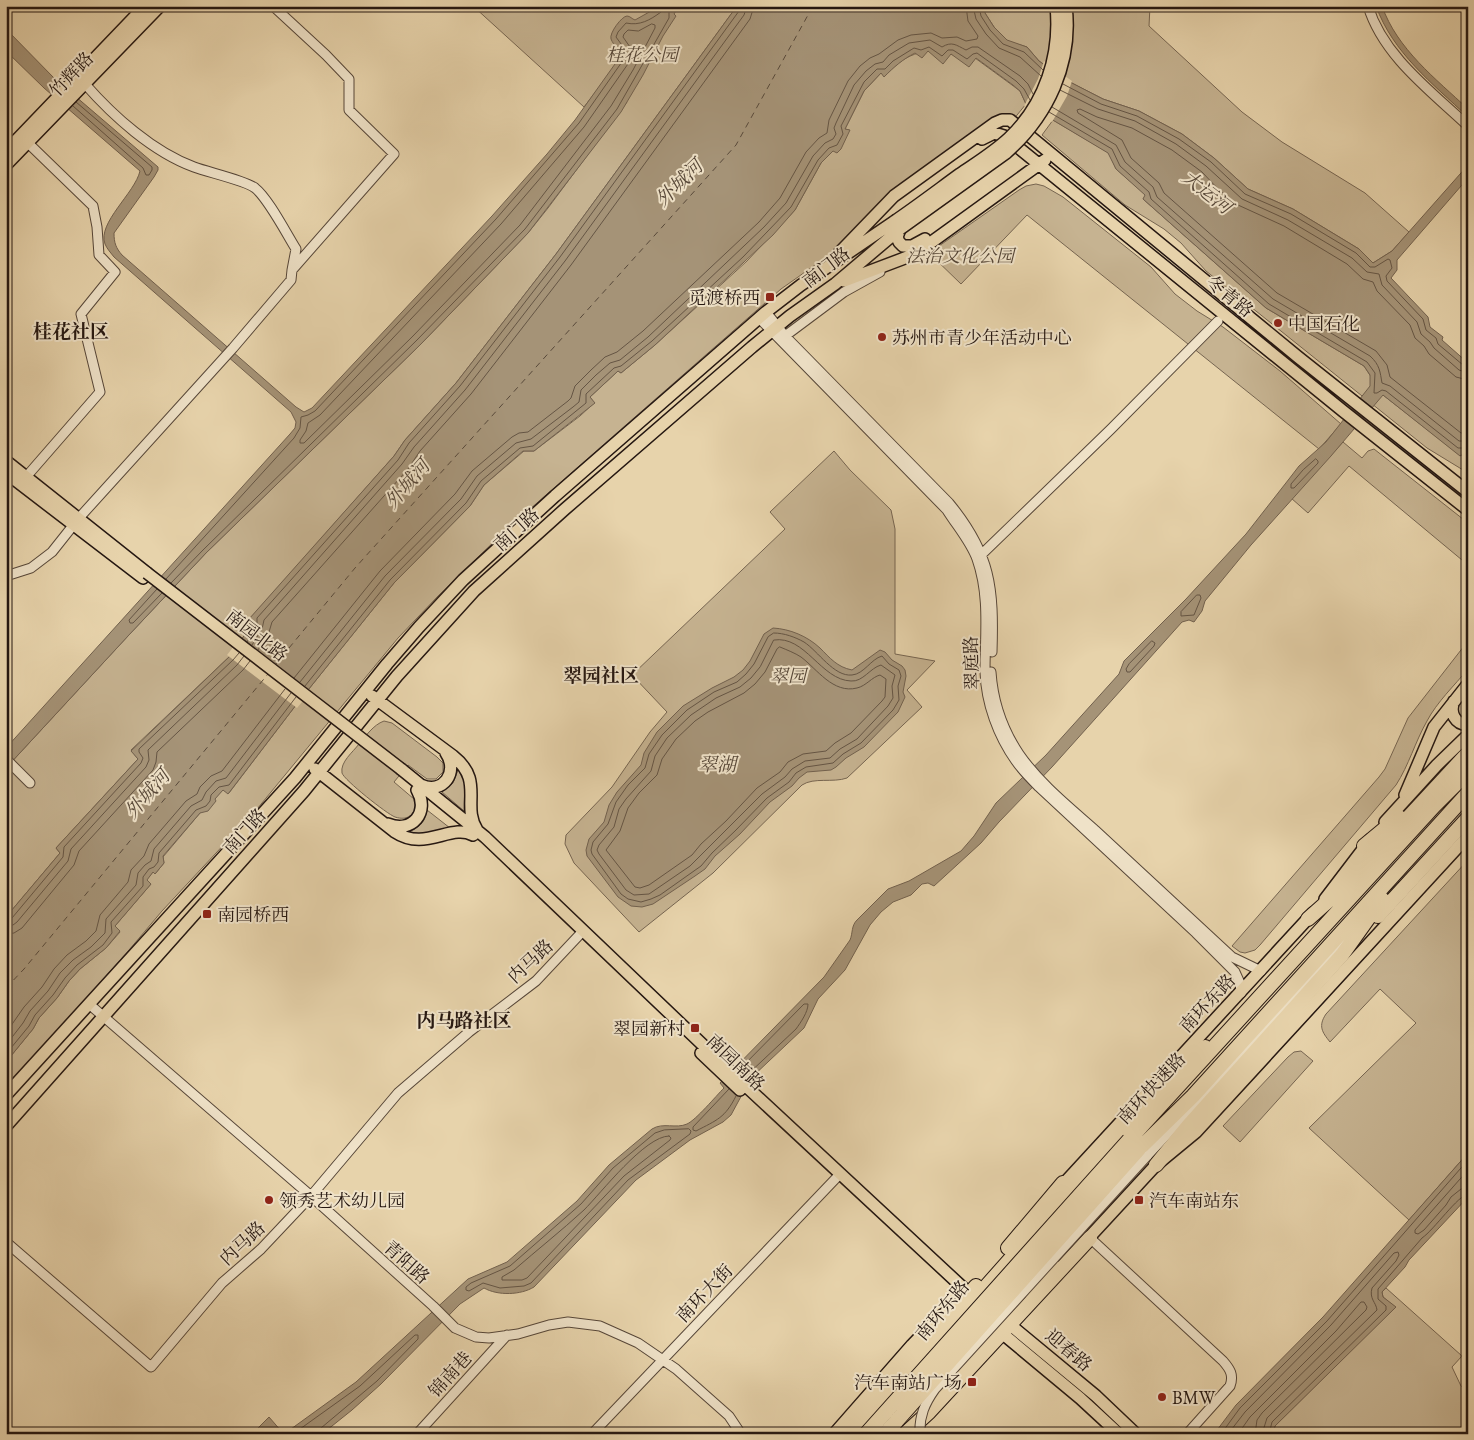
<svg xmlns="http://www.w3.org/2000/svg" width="1474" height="1440" viewBox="0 0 1474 1440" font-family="'EB Garamond','Noto Serif SC',serif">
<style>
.green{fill:#c6b391;stroke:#766551}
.water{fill:#a59377;stroke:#72614e}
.pier{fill:#e7d3ab}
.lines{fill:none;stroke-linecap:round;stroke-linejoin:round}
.shore{stroke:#655544;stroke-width:1}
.ferry{stroke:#58493a;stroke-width:1;stroke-dasharray:6 5;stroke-linecap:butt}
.minor-casing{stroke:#564638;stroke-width:11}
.major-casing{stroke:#251711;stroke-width:14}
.highway-casing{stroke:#251711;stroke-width:16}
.minor{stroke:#efe2c8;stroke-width:9}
.major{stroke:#e7d3ab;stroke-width:11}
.highway{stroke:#e7d3ab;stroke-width:14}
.minor-bridge-casing{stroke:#564638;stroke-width:11;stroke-linecap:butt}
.major-bridge-casing{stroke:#251711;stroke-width:14;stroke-linecap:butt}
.highway-bridge-casing{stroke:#251711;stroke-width:16;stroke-linecap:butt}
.minor-bridge{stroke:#efe2c8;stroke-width:9}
.major-bridge{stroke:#e7d3ab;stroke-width:11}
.highway-bridge{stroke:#e7d3ab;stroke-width:14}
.poi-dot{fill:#8f2418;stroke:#efe2c8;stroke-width:2}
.labels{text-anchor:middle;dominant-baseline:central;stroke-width:4;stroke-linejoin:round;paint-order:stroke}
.park-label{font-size:18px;font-style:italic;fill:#554637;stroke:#efe2c8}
.street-label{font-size:18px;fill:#251711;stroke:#efe2c8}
.poi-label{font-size:18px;fill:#251711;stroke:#efe2c8;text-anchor:start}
.water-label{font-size:19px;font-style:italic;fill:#58493a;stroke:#efe2c8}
.neighbourhood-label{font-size:19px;font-weight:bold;fill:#251711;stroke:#efe2c8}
</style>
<rect width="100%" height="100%" fill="#e7d3ab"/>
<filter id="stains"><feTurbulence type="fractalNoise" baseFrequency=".004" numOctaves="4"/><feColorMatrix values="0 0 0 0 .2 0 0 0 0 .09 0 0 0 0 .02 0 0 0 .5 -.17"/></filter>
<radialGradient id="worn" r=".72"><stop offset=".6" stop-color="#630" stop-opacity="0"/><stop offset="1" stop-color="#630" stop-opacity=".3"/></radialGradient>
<path class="green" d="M473,6H737L556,254L456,383L405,440L394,456L250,619L253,623L230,656L131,750L138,759L56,848L60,853L6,917V768L128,636L206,553L421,344L528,233L548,208L627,102L601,85L584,107Z
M984,6H1150L1149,26L1242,112L1282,142L1365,193L1409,232L1392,251L1373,263L1359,249L1293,209L1248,189L1214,158L1182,134L1139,111L1103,99L1066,80L1039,61L1027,47L1007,41L994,27L985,13Z
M928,51L975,58L1012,85L1020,91L1026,104L1013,120L1008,116L875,209L825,258L781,289L505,531L438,596L398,638L257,809L162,911L129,950L6,1089V1062L33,1029L39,1018L57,998L69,981L80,969L106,948L120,932L115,926L151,884L146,880L153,872L155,874L164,863L163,857L200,813L223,790L229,793L296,705L394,583L470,506L484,485L524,451H534L580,416L594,403L590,397L618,371L621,373L655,345L747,261L795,210L821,163L849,130L845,129L864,91L881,73L885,76C898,62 908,54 928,51Z
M1053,120L1109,153L1116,169L1146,195L1143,199L1266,308L1364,366L1383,395L1461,456L1465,451L1468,454V473L1427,448L1206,271L1181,243L1164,229L1125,205L1042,135Z
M1036,184L1044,186L1063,197L1151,267L1175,294L1197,311L1223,327L1280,371L1341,424L1319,449L1027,215L961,284L929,253L1019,190L1026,186Z
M1343,442L1362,458L1368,451L1374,449L1468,523V565L1349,466L1308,513L1291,498Z
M834,451L850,470L891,510L895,529V654L935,661L907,690L922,707L847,778C833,783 814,777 802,785L713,873L639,932L574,863L565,844L566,835L612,787L650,732L667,712L632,675L785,529L770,512Z
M1468,641V669C1454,686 1437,702 1427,721C1415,742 1409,765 1396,785L1260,945L1255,950L1245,953L1240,952L1232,946L1379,777L1385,769L1408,718Z
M384,721L392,723L437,757L443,763V772L436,779H427L408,765L394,782L414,799C415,805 416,809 412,814C408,819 401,819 395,817C387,814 344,780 342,773C340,762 353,752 359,744C366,736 373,725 384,721Z
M458,770L465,782L464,811L442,792L453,783Z
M427,810L450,828L428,835L407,832C419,828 425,823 427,810Z
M1468,860V1153L1409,1220L1309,1128L1416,1023L1380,989L1330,1042C1322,1032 1318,1026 1326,1014Z
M1301,1051L1313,1061L1240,1142L1223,1126L1288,1057L1294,1052Z
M1386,1288L1462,1356L1452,1367L1461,1386L1468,1392V1434H1273L1275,1426L1395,1307L1383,1297L1382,1292Z"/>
<path class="water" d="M660,6H679L674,14L676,16L663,36L643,75L621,112L528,233L421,344L206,553L128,636L6,768V748L290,434L295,428L296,422L291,412L114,257C111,253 107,249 105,244C97,223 135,193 140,171L44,88L6,51V29L54,78L158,167V170L154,177L114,233C114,243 116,248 122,255L296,407L304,412L312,408L492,216L547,154L575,120L620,57C619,46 614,47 611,39C609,33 622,16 627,16C630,16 632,19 635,20Z
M737,6H984L985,13L994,27L1007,40L1027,47L1039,61L1066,80L1103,99L1139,111L1182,134L1214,158L1248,189L1293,209L1359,249L1373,263L1392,251L1468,165V178L1397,260V270L1391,278L1428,317L1430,327L1443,337L1442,340L1468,363V454L1465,452L1460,456L1383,395L1331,456L1251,545L1205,601L1202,611L1194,622L1189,620L1182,622L1052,767L999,822L981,843L934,886L928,883L922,884L911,895L893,902L881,912L870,925L845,970L818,999L804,1028L751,1078L731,1115L723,1122L690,1140L636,1180L534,1287C521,1295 498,1296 484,1288L460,1304L381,1384L352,1410L322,1434H252L269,1417L282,1432H285L291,1429L356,1382L468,1279L507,1262L577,1201L609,1165L652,1129C663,1122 676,1129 687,1124C696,1120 716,1096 724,1088L720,1083L824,977L850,940C853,933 851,926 857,920L888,889L909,881L961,851L974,836L996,803L1046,755L1119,674L1124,661L1186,599L1246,534L1289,479L1299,466L1326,442L1370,386V375L1364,366L1266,308L1143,199L1145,195L1116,169L1108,153L1026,104L1020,91L1013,85L976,58L969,67L951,54L943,64L928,51L922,58L915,53C903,59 894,67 884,77L881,73L864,91L845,129L850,130L841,149L837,153L833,151L821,163L795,210L773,235L655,345L621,373L618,371L590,397L595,403L534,451H523L484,485L470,506L394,583L296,705L228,794L223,790L215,799L216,801L208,811L200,813L163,856L164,863L155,874L153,872L147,880L151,884L115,926L120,931L106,948L80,969L69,981L57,998L39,1018L33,1029L6,1062V917L60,853L56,848L138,759L131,751L230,656L253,623L249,619L394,456L405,440L456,383L556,254Z
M1376,6H1382C1397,49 1436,79 1468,109V117C1432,83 1393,53 1376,6Z
M773,628C790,629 807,636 820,648C830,658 837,667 852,670L880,650L885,652L892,660L902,666L905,670L906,676L903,692L905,697L898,712L864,747L846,758L836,767L831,770L807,772L799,778L792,786L770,802L740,834L715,856L705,869L695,876L653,904L642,907L631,906L618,897L587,856L586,850L589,839L604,822L609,805L617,792L641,765L644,753L657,732L683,706L712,688L734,677L743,670L750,661L764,634Z
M1468,1153V1197L1409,1260L1405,1267L1382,1292L1383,1297L1396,1307L1275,1426L1273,1434H1214L1236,1405L1323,1317Z"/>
<path class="pier" d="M1044,61L1072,81L1067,96L1052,122L1024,106L1038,79Z
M241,637L311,691L297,708L227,655Z"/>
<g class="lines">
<path class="shore" d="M973,6L976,19L986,34L999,48L1020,57L1041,76
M979,6L981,16L990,30L1003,44L1024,52L1043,70
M652,24L655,25V28L633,70L611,106L520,225L413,336L304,443H300V440L306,431L308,423L320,415L501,224L584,127L630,61V47L623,37L624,34L628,30L638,31Z
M1063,84L1101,104L1137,116L1179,139L1211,162L1245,194L1291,214L1356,253L1370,267H1375L1388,259L1390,260L1392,268L1386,276L1387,281L1423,319L1426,330L1436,338L1438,344L1463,365L1468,366
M1060,90L1098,109L1135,121L1176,144L1206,166L1242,199L1288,220L1352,258L1367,272L1379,274L1382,285L1417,322L1421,334L1430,342L1434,348L1459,370L1468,373
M73,106L143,168L146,175H149L152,170V167L76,102
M1052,107L1116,145L1125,162L1153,187L1157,197L1273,299L1370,356C1380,365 1380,372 1382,383L1390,386L1459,441H1468
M1049,112L1112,149L1120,166L1149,192L1151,199L1269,304L1367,362L1375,373L1374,393H1377L1382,390L1386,391L1458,448H1468
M1468,380L1456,377L1429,354L1424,346L1415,338L1410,325L1377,291L1373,282L1363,279L1347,264L1284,226L1238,205L1219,190L1202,172L1172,150L1132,128L1097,117L1080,109L1077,110L1078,113L1122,140L1131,158L1159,183L1164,193L1277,293L1376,351L1387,365L1390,377L1461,433H1468
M1316,459L1318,461V463L1294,488H1291V484L1303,470Z
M166,579L294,438L300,428L301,417L308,415L315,411L496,219L579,123L624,59V48L616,37L618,32L626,23C640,26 650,20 661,12L663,6
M171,583L203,550L417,340L525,229L617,109L669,18V12L673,6
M157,589L129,620L130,623H133L162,593
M1197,595H1200L1201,598L1194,615L1181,616V612Z
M774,633C784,633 795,637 804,642C818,651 834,677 852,675C864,674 871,659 882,656L889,664L899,670L901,676L898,686L899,700L893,710L861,743L843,754L833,763L806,767L796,773L789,782L767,798L736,830L712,853L701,866L660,895L651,899L641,902L628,899L621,894L592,854L591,850L593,842L608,824L616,802L628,785L645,768L649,754L662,735L687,710L714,692L737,682L746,674L754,664L768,637Z
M774,640C805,635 821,680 851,681C863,682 870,668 881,665L895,675L892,686L893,698L888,706L857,739L840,749L830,758L805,761L792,769L785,777L762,794L690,866L649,894L634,895L626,890L599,854L597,850L599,845L614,827L619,809L626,799L651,771L655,756L667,738L691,715L716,698L740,687L751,678L760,667Z
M1152,641L1155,643L1154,646L1130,672H1127L1126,669L1129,664Z
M247,642L257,626V618L398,460L409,443L460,386L560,257L739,11L740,6
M252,645L262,629L264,620L402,464L414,447L465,390L565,261L744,15L747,6
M780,647C787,650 795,653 801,657C817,669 833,694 857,688C866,686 872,677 880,675L886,679L885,697L882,701L851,733L835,743L826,751L803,754L788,762L780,772L757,788L726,821L701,844L692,855L649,885L640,888L635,887L606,850L620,831L628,808L639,793L657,775L662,759L676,739L695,721L708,712L744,693L755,684L765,672L777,649Z
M258,650L269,632L272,622L408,469L420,451L471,394L571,265L750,19L754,6
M294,678L380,571L455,494L472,471L512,437L519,433L528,432L568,401L571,398L575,386L591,370L605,357L617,352L643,331L759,222L780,198L806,152L819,138L827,133L829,120L848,81L860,66L870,58L879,54L898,40L911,35L931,33L942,38L957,37L966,41L977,39L978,36L968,21L966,6
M300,682L385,576L461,499L477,476L516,443L531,439L573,407L579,402L581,390L596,375L610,363L620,360L648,337L764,227L786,203L813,156L825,143L833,139L836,134L834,128L836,123L854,85L866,71L875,64L883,62L889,55L909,43L930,40L942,47C952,41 956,45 966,50L972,47H978L1020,76L1028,84L1033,94
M305,686L390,580L466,503L481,481L520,448L533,446L586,403V394L614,368L621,366L652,341L743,257L791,207L818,160L829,148L837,145L843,134L841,126L864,82L877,69H885L893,61L914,48L921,50L929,47L942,56L948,50H953L967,59L973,54L977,53L1016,81L1024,89L1030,100
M6,920L12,918L63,857L64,847L141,763L143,758L139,752V749L233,660L239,653
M6,926L13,925L17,922L68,861L71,849L146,767L149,760L148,750L237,665L244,656
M6,934L14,933L22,928L74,865L79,851L153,770L156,762L157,752L243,670L250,661
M6,1033L24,1007L42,987L54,969L67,955L86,941L96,931L100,915L128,882L131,870L144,856L149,844L186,801L197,794L200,787L211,776L222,771L285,689
M6,1045L23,1023L30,1011L48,991L60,973L73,960L91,947L105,933L106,919L136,885L138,873L145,865L151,861L154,849L191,806L202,800L206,792L216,781L226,778L291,693
M6,1054L29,1026L35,1015L53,995L65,978L77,965L103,945L112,933L111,922L143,886V877L149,869L154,867L158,862L159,853L196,810L206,806L210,801L211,795L219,787L229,785L296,697
M739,1070L804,1004H808C808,1012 801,1022 796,1029L746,1076
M729,1089L693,1127V1130L696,1131C717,1120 725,1118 736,1096
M689,1129L691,1131L690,1134L628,1180L531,1283L524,1286L500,1288L483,1283L469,1291L466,1290V1287L471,1283L510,1266L581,1204L613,1168L655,1133L664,1130Z
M669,1136L671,1138L670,1140L624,1176L527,1278L522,1280H502V1277L514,1270C537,1250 561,1231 584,1210C601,1193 645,1136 669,1136Z
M1468,1170L1415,1230V1233L1418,1234L1424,1230L1446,1205L1451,1197L1461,1189L1468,1188
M293,1434L360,1386L415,1335H418V1339L377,1381L321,1428L319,1434
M1221,1434L1240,1408L1327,1321L1468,1160
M1228,1434L1245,1412L1331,1325L1394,1253L1398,1252L1399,1255L1396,1261L1372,1288C1369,1299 1376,1302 1377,1310L1267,1418L1262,1434
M1238,1434L1250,1417L1336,1331L1361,1302H1364L1367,1307L1366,1310L1262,1413L1257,1420L1255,1434
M1269,1434L1272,1422L1386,1310V1306L1378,1299V1289L1422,1238C1434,1230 1458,1195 1468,1194"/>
<path class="ferry" d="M275,665L355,568L736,145L813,6
M6,988L24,969L268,674"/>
<g class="minor-casing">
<path id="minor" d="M1368,6C1383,56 1431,91 1468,126
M85,84C113,116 153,152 194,167C207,172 247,181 255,188C268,198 286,233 296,249L292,270
M766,312L785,336L949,503C991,554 994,588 992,652
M759,318L947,510C957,526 971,542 977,559C990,596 985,634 985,672C986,703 998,736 1016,761C1022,770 1031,779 1039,787L1196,933L1235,972L1240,983L1241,993
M785,336L844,292L880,272
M26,477L100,392L81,314L115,272L99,255L97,227L93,206L28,143
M982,554L1111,429L1218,321
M6,576L31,568L52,552L79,518L233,348L291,280L292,270L394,154L349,110V79L326,55L273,6
M991,672C993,702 1003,730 1019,754C1039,783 1069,807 1095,830C1140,872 1186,914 1232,957L1261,971
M6,759L30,783
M89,1004L311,1196L433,1306L455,1328L476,1337L489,1338L518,1334L549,1325L568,1322L600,1326L638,1343L676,1369L729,1416L741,1434
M1147,1156L1344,943
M1090,1238L1223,1361C1230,1369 1234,1375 1230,1386L1187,1434
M6,1242L151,1367L222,1283L261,1249L311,1196L398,1093L469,1032L536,981L583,931
M417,1434L507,1335
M592,1434L840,1174"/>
</g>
<g class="major-casing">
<path id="major" d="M982,139L994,133L1004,136L1343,411L1468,510
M6,151L145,6
M6,165L160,6
M900,229L897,237L899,242L903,246H912L925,239
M839,253L894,196L995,123L1002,120H1010L1298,357L1468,492
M844,281L910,256L922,249L1045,160
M6,461L147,573
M6,473L143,578
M372,696L453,756C485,781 461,805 477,830
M1454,701C1449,713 1455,724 1468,725
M315,769L395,832C425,852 451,823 473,835
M401,769L485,837L749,1089L974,1298
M421,785C443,795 459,772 446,753
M1405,795L1434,727L1468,684
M1385,822L1437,765L1468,735
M388,824C412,834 430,812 417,790
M1325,899L1370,840
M701,1053L740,1090
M6,1095L295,778L387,664L419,627L463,580L555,496L766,312L801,285L895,221
M6,1126L304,791L397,676L474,591L565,509L752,347L790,316L835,284L900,229
M1058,1190L1313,913
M1084,1243L1156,1165L1196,1132L1468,836
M1027,1292L1057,1267
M1003,1319L1096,1396L1136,1434
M997,1329L1080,1398L1119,1434
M834,1434L912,1345L936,1320L951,1309
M856,1434L979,1294"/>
</g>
<g class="highway-casing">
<path id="highway" d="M1364,846L1399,817
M1378,916L1468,818
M1308,919L1344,887L1468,753
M1129,1140L1434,806L1468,772
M1139,1149L1193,1096L1468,793
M1156,1165L1189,1125L1342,955L1382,899
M1008,1248L1063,1183
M975,1299L1053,1211L1085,1171L1180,1068L1205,1047
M847,1434L976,1286
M905,1434L929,1412L1090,1238"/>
</g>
<use href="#minor" class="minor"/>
<use href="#major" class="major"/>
<use href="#highway" class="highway"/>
<g class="minor-bridge-casing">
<path id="minor-bridge" d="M920,1434C919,1416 925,1403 935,1389L1147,1156"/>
</g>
<g class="major-bridge-casing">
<path id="major-bridge" d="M895,221C917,206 938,190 960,174C976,163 994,152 1009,138C1045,104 1061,55 1056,6
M900,229L1006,153C1048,116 1073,63 1066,6
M147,573L401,769"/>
</g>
<g class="highway-bridge-casing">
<path id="highway-bridge" d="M866,1434L1129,1140
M885,1434L1139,1149"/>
</g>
<use href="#minor-bridge" class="minor-bridge"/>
<use href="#major-bridge" class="major-bridge"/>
<use href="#highway-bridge" class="highway-bridge"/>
</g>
<g class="poi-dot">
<rect x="765" y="292" width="10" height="10" rx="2.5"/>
<circle cx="1278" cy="323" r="5"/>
<circle cx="882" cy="337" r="5"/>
<rect x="202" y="909" width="10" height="10" rx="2.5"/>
<rect x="690" y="1023" width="10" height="10" rx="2.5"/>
<circle cx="269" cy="1200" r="5"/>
<rect x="1134" y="1195" width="10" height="10" rx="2.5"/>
<rect x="967" y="1377" width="10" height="10" rx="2.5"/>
<circle cx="1162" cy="1397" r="5"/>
</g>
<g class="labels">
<g class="park-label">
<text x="642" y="54">桂花公园</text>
<text x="960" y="255">法治文化公园</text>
<text x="788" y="675">翠园</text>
</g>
<g class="street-label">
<text transform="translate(71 74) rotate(-46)">竹辉路</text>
<text transform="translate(826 267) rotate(-37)">南门路</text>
<text transform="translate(1230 296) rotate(39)">冬青路</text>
<text transform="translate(516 529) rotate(-42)">南门路</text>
<text transform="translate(257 635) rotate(38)">南园北路</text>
<text transform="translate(971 663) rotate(-92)">翠庭路</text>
<text transform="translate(244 831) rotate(-48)">南门路</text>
<text transform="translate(530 961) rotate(-43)">内马路</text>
<text transform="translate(1207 1003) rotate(-47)">南环东路</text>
<text transform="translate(736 1062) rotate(44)">南园南路</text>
<text transform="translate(1151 1088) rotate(-47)">南环快速路</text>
<text transform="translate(242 1243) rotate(-43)">内马路</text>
<text transform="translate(407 1262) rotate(42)">青阳路</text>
<text transform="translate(704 1293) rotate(-46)">南环大街</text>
<text transform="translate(942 1310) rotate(-50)">南环东路</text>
<text transform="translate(1069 1350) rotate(40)">迎春路</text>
<text transform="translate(450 1374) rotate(-48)">锦南巷</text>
</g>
<g class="poi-label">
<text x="760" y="297" text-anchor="end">觅渡桥西</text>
<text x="1288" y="323">中国石化</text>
<text x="892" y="337">苏州市青少年活动中心</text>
<text x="217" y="914">南园桥西</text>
<text x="685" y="1028" text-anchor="end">翠园新村</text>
<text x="279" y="1200">领秀艺术幼儿园</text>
<text x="1149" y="1200">汽车南站东</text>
<text x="962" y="1382" text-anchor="end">汽车南站广场</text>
<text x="1172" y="1397">BMW</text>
</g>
<g class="water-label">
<text transform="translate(679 183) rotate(-44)">外城河</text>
<text transform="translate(1207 192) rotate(38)">大运河</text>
<text transform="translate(407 484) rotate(-49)">外城河</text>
<text x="717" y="764">翠湖</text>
<text transform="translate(147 794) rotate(-49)">外城河</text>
</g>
<g class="neighbourhood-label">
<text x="71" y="331">桂花社区</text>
<text x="601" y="675">翠园社区</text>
<text x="464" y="1020">内马路社区</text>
</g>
</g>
<rect width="1474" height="1440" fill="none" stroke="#e7d3ab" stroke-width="25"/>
<rect x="8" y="8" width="1459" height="1425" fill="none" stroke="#251711" stroke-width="2.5"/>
<rect x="12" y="12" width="1449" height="1415" fill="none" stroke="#251711"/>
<rect width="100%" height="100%" filter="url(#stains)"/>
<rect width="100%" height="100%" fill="url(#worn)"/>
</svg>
